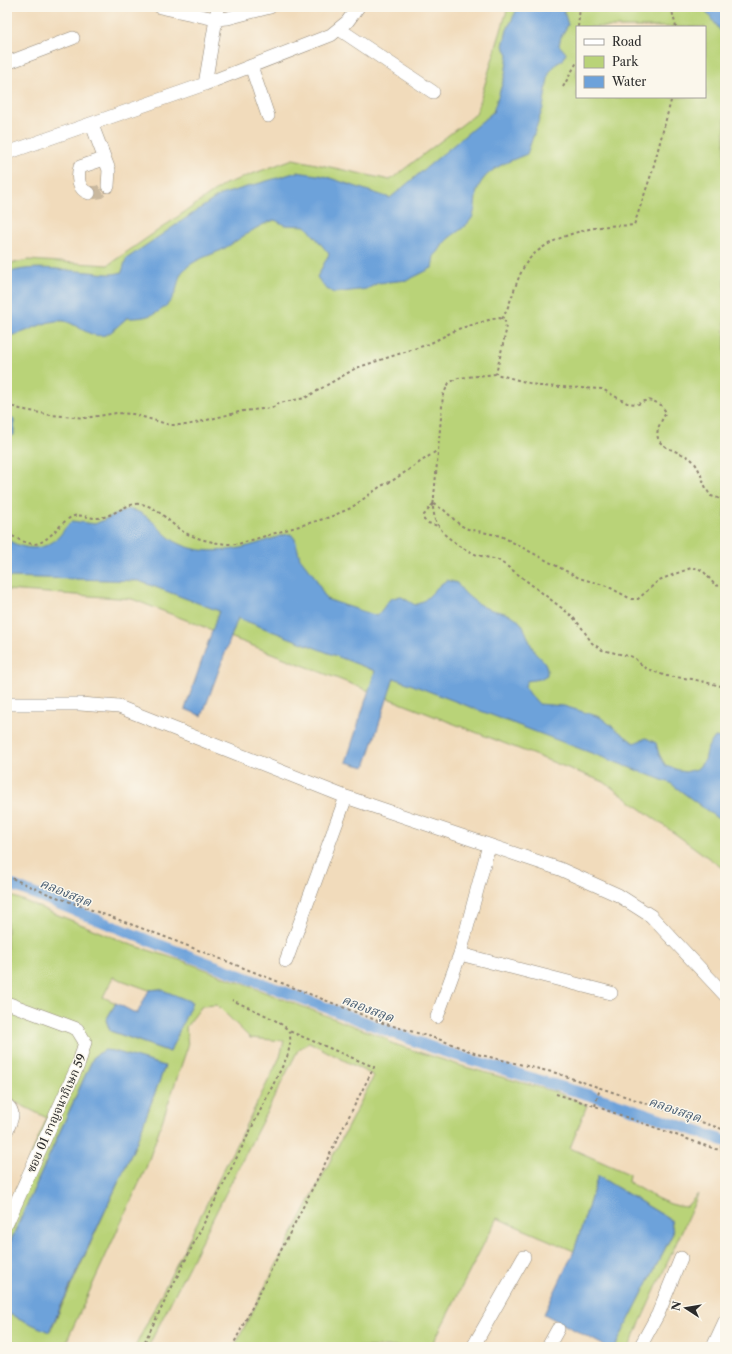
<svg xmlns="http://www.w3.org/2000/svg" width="732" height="1354" viewBox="0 0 732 1354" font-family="'Libre Caslon Text','Noto Serif Thai',serif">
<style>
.green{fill:#b9d378;stroke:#727f52;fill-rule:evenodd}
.water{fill:#6da2da;stroke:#4c6682}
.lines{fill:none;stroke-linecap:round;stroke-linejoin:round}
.canal{stroke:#6da2da;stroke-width:11}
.minor-tunnel{stroke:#c9b89e;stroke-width:13;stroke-dasharray:13 6;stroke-linecap:butt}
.minor-casing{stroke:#8e8373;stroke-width:14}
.path{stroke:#8e8373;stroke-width:2;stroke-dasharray:3 3;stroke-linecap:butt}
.minor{stroke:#fff;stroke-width:13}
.labels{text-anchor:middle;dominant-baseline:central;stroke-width:3;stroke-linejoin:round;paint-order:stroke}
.street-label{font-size:12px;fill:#2b2b2b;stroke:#fbf7ec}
.water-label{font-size:13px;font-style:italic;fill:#455b71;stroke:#fbf7ec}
</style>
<rect width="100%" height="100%" fill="#fbf7ec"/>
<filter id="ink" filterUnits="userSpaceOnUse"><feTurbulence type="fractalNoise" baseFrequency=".025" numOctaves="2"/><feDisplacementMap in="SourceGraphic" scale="8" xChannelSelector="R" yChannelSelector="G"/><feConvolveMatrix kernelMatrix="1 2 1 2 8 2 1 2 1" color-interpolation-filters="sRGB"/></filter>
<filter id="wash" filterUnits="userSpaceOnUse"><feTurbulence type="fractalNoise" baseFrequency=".012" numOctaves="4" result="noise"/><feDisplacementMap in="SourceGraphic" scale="16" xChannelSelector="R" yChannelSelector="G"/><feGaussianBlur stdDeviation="0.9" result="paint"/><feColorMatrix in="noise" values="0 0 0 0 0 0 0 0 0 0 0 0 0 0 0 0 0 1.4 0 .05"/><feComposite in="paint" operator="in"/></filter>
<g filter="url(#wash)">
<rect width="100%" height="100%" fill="#f1dbbb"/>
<path class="green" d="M508,7H725V870L604,782L132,599L7,590V264L28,260L108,265L225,184L293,159L390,180L476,114ZM577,27H705V97H577Z
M7,894L129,944L186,962L385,1038L391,1043L465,1067L556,1092L587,1105L570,1148L629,1174L628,1182C646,1192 666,1206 686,1207L698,1194L694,1204L629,1347H615L673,1233L671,1220L598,1176L574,1251L497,1218L431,1347H234L374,1076L309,1042L298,1050L148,1347H135L280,1057L284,1041L250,1038L217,1005L202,1006L186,1027L188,1046L146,1168L64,1347H7V1313L50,1332L135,1146L165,1066L94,1056L7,1249V1211L47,1118L7,1098ZM113,977L149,990L160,989L174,1041L170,1052L110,1031L106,1020L116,1003L103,997Z"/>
<path class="water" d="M518,7H566L564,11L568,25L561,37L559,45L566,53L563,60L556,64L549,73L543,108L527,154C508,162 484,169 477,191C475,199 476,210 472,218C465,229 455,232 447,240C441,245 440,252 434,256L432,268L408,280L378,283L367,289L334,293L325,288L317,277L329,254L306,226L284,225L275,220C257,225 242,238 225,248C211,256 195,258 183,271C178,276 178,287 175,293C166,313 147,319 127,318C122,322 112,332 108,334C92,341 78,324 64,321C44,318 21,338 7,335V273C33,264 62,270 89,272C103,273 109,276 122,272L126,259L220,195L297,172L324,176L390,198L493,112L505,75L508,54L503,46L507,30Z
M703,7H725V37Z
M7,413L14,420V435L7,438Z
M128,509C153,513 159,534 178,543C205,557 240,550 268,540C276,538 282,534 291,534L295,539L300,558L315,577L326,599L377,616L390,599L400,596L415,605C430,600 433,588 447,580L457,583C463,593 475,603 486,608C495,612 511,612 518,620C527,629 528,642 535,652C542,660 548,662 547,675L540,679L527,681L525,686L530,694L539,704L564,706L600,717L634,743L646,738L656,743L659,754L666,766L685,772L697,769L705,760L708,747L715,737L723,738L725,741V824L670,783L394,678L365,767L346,762L375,671L238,618L202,716L185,709L219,611L139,581L7,577V539C20,549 41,552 55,540C60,537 65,527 72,521L95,524Z
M160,989L192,1002L170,1052L110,1031L106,1020L116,1003L137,1014L149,990Z
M105,1050L114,1051L165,1066L135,1146L49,1332L7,1313V1249L94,1056Z
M598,1176L671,1220L673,1233L615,1347H607L544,1314L574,1251Z"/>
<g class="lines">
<path class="canal" d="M7,883L160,945L439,1050L612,1102L725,1141"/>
</g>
</g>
<g filter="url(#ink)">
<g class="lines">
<path class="minor-tunnel" d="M89,193L99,192L108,186"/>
<g class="minor-casing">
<path id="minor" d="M160,7L215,19L228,18L270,7
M339,29L433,92
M7,63L73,38
M251,66L268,116
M205,84L218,7
M92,125L109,170L108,186
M7,153L205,84L331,35L347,22L358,7
M89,193C78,190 77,177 80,167L104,159
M7,704H80L119,707L346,797L560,869L618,895L651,916L725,995
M489,845L460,954L611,993
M286,961L346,797
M7,1003L77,1029L85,1042L79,1063L7,1223
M437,1017L460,954
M7,1105C16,1113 11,1120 7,1130
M473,1347L524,1257
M548,1347L558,1329
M640,1347L658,1314L681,1258
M713,1347L725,1321"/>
</g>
<path class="path" d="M671,7L676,27
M578,27L580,7
M563,87L577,62
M502,319C512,302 515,282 525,265C539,241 583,228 609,226C618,225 626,226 634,225L652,172L672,97
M7,405L20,409L51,415L85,418L117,413L133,414L170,425H187L243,411L272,408L279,403L305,398L356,368L429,344L458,329L492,319L500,318L505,321L506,331L496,374
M725,500L711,496C702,485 702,470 692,460C680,449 650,450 659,426C661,421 664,417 666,412L661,405L653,401L647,400L638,404L627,403L602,389L540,386L496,374L458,378L449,383L443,395L433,508L435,520L444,534L459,546L477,555L498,560L515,572L572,616L582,628L592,643L602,650L633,657L645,668L666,676L692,679L725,687
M433,504L444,510L460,525L468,529L501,536L579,578L607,586L631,599H638L659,580L691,568H698L704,572L715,585L725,587
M433,504L424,515V520L428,523L438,526
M7,533C33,548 38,549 59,527C63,523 68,518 74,516C81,514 88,518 95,518C109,519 122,506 135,504C154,502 168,522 182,531C197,540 221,545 238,544L330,517L351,508L381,486L392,481L438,450
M7,876L43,892L160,935L383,1023L441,1040L477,1054L556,1073L725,1130
M556,1094L595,1106L715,1149L725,1150
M595,1106L600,1088
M721,1148L725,1138
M142,1347L287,1057C289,1049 292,1040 289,1032C284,1021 244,1006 232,1000
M232,1347L374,1067L289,1031"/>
<use href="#minor" class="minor"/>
</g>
</g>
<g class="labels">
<g class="street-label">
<text transform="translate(56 1113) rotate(-66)">ซอย 01 กาญจนาภิเษก 59</text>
</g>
<g class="water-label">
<text transform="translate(66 892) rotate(22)">คลองสลุด</text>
<text transform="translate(368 1008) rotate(21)">คลองสลุด</text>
<text transform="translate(675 1109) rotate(19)">คลองสลุด</text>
</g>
</g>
<rect width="732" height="1354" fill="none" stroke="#fbf7ec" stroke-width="24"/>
<rect x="576" y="26" width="130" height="72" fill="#fbf7ec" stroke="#a8a59f"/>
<rect x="584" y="39" width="20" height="6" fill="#ffffff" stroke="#a8a59f"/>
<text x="612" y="46" font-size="12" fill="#2b2b2b">Road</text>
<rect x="584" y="56" width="20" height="12" fill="#b9d378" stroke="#a8a59f"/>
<text x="612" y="66" font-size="12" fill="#2b2b2b">Park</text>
<rect x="584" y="76" width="20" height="12" fill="#6da2da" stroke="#a8a59f"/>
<text x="612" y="86" font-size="12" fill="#2b2b2b">Water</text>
<g transform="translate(686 1308) rotate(282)" stroke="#fbf7ec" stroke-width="3" paint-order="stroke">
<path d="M0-3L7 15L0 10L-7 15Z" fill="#2b2b2b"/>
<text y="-6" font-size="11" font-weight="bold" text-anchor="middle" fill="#2b2b2b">N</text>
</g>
</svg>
